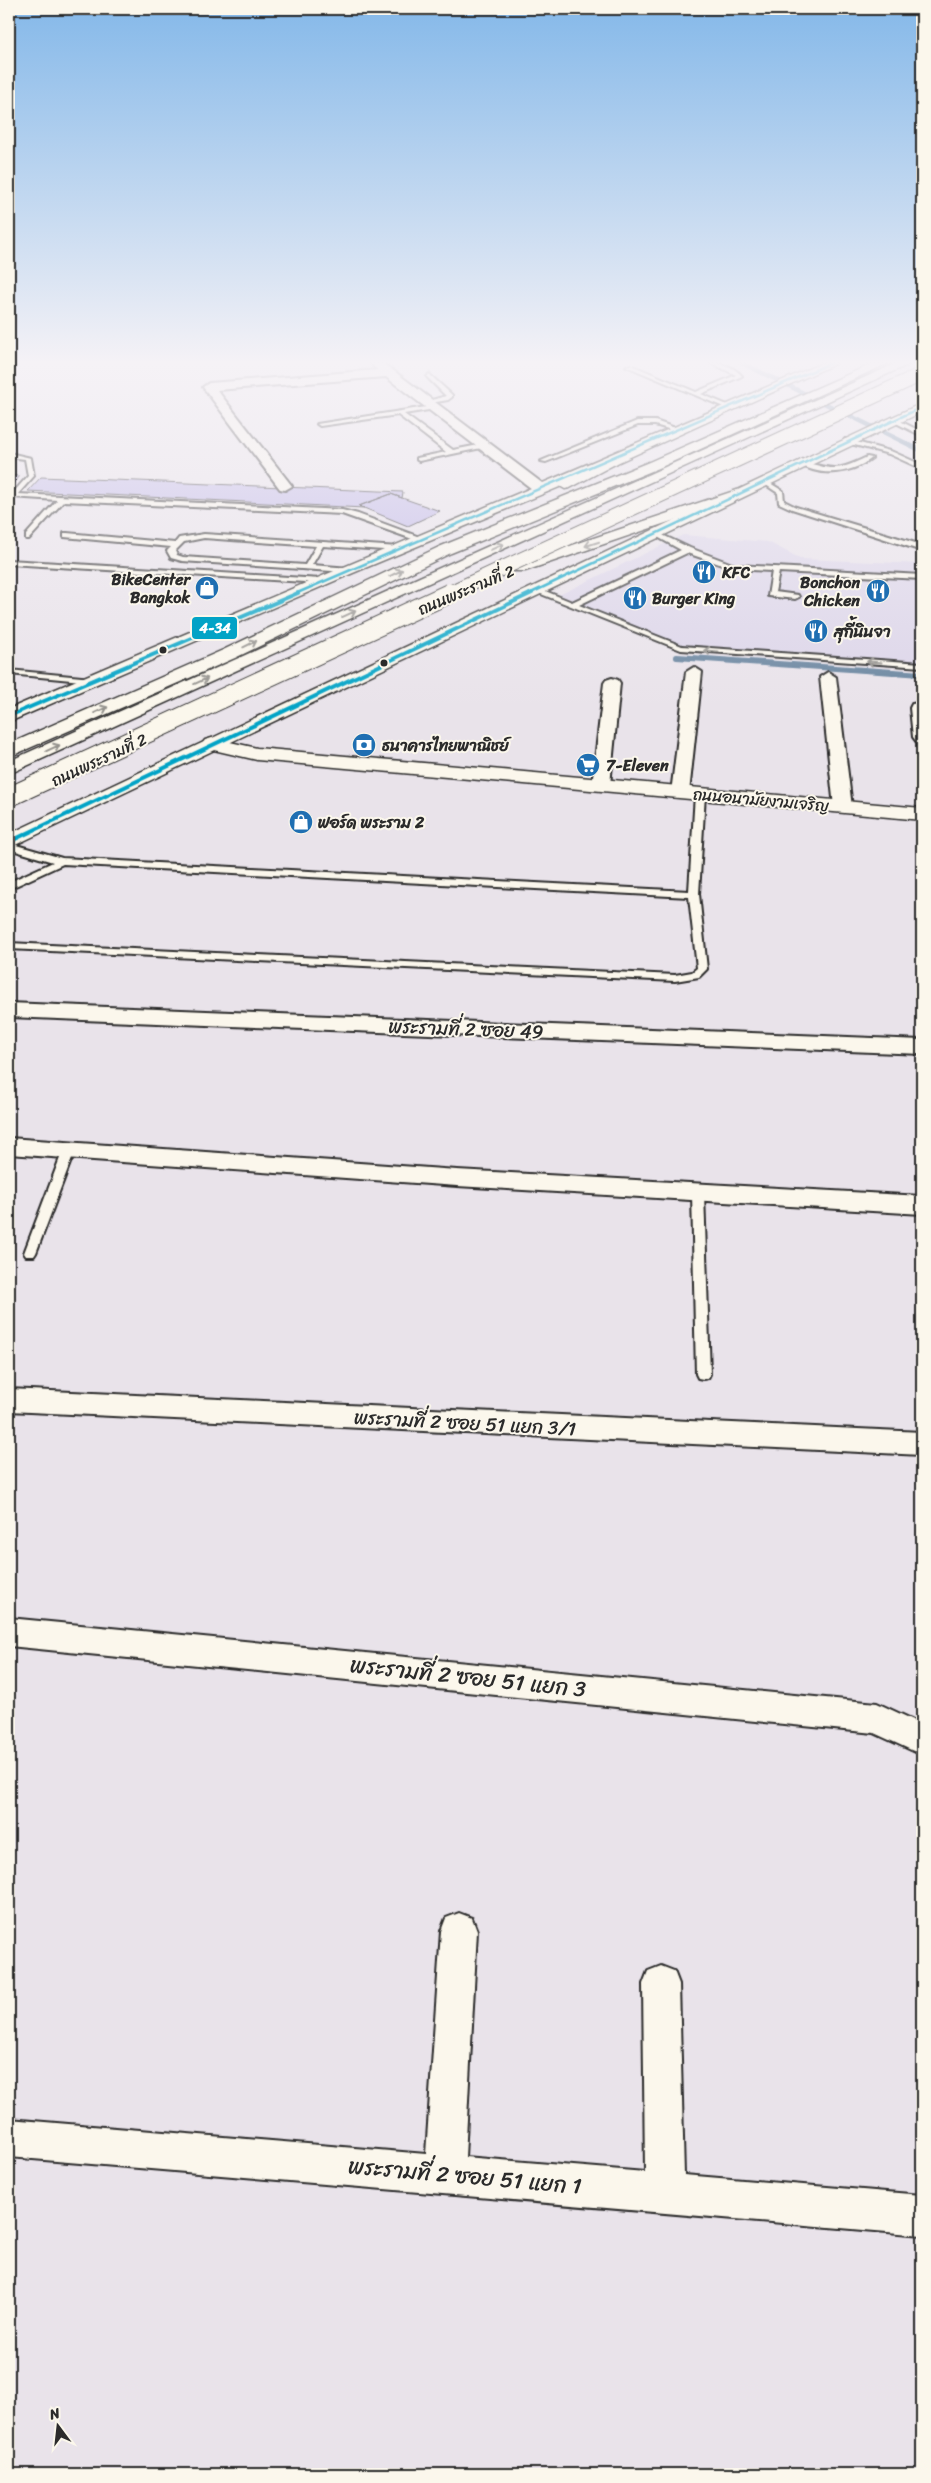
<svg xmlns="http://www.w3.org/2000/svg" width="931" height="2483" viewBox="0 0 931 2483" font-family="Sriracha,'Playpen Sans Thai',sans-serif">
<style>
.built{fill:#dcd5e9}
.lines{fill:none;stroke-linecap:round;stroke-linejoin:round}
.stream-far1{stroke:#67849e;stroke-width:4.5}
.stream{stroke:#67849e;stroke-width:6}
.building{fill:#beb5e7;stroke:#2b2b2b}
.service-casing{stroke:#2b2b2b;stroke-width:4}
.minor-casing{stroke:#2b2b2b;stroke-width:4}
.tertiary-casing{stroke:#2b2b2b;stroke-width:3}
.secondary-casing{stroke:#2b2b2b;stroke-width:3}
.trunk-casing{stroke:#2b2b2b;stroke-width:3}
.motorway-casing{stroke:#2b2b2b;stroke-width:3}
.service{fill:#fbf7ec;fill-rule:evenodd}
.minor{fill:#fbf7ec;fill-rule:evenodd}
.tertiary{fill:#fbf7ec;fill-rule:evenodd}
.secondary{fill:#fbf7ec;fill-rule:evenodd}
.trunk{fill:#fbf7ec;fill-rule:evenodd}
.motorway{fill:#fbf7ec;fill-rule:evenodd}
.motorway-bridge-far1-casing{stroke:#2b2b2b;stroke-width:16;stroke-linecap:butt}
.motorway-bridge-casing{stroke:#2b2b2b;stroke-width:21;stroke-linecap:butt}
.motorway-bridge-far1{stroke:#fbf7ec;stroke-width:14}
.motorway-bridge{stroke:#fbf7ec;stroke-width:19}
.bus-1-far1-casing{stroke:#fbf7ec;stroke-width:4.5}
.bus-1-casing{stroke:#fbf7ec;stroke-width:6}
.bus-1-far1{stroke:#02a3c6;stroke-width:2.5}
.bus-1{stroke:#02a3c6;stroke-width:4}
.oneway{stroke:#93918c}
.bus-dot{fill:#2b2b2b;stroke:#fbf7ec;stroke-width:2}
.labels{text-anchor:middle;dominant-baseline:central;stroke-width:4;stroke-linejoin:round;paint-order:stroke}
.far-poi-label{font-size:16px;font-weight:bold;fill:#2b2b2b;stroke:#fbf7ec;text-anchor:start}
.far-street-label{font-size:16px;fill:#2b2b2b;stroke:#fbf7ec}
.street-label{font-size:19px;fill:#2b2b2b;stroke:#fbf7ec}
.near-street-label{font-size:22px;fill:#2b2b2b;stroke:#fbf7ec}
.line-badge{stroke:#fbf7ec;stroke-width:2}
.badge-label{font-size:14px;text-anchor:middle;font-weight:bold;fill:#fff}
</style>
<rect width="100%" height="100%" fill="#e9e3ea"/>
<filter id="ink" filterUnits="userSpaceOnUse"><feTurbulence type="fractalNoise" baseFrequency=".02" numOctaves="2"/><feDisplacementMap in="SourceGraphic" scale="10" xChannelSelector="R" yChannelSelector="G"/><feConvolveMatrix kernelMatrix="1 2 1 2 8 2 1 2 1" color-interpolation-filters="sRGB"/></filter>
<g filter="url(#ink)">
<path class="built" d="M683,535L768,542L801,559L922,564V663L684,647L557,596Z"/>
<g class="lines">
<path class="stream-far1" d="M742,363L922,451"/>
<path class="stream" d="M677,657L922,674"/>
</g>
<path class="building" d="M9,475L20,476L9,489Z
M41,477L403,492L402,498L391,494L359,506L364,508L28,491Z
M391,494L402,498L440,511L408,526L359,506Z"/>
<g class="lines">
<g class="service-casing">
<path id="service" d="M711,363C721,362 736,368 742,376L701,394L730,406V408H726L626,366L631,365L696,392L736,375Z
M429,374L452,395V397L448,400L425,404V402L446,396L427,377Z
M433,406L435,409L404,414L453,450L484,444L486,447L419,461L417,460V458L446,452L398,415L320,426L317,424Z
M894,418L922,432V436L892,421Z
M637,421H655L681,430L678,432L655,425H638L546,462L541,461Z
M845,439L893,452L922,465V469L889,454L843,442Z
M9,453L31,458L34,476L18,494L342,510L358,514L425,539L418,541L342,514L64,501L29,539H26V535L57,500L11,497V495L28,476L25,459L9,457Z
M867,457L872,458C852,474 820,478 798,463L801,461C833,470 836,472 867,457Z
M765,480L783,491L784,501L796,507L922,545V547L916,549L792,509L779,503L778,493L763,483V481Z
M654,531L690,548L735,565L922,575V579L779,572L775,592L798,595L799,597L795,599L768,596L772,571L734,569L687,553L579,605L682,646L922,663V667L681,650L531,590L538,588L572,602L681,550L652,534V532Z
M67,533L175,543L179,538L204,534L399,547L403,549L399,551L323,546L312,565L350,568V572H347L182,561L171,558L167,551L171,547L64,537V533ZM204,538L316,546L305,565L183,557L177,555L175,551L184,542Z
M9,560L321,579L325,581L321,583L9,564Z
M9,670L92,678L96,680L92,682L9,674Z
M700,791L705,794L699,894L707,969L699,977L675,981L9,949V943L675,975L692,972L697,968L689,897L63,864L9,889V882L53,862L9,849V843L62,858L689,891L695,794Z
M69,1146L75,1150L36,1253L34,1256H26L24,1253L63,1150Z
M698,1189L704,1193L710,1374L708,1378L703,1379L698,1378L696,1374L692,1193Z"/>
</g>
<g class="minor-casing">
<path id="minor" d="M372,363H382L394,371L546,486L548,489L546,492H536L386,377L217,390L292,486L285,490L280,489L203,387L209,383L378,370L373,366Z
M694,667L702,672L689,793L686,797H674L671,793L686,672Z
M828,672L836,677L852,807L849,811H837L834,807L820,677Z
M612,678L618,680L620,683L610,785L607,789H595L592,785L604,683L606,680Z
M918,703L922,704V742L916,741L913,737L910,708L912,704Z
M9,1003L922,1040V1054L9,1017Z
M9,1138L457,1170L922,1196V1214L457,1186L9,1154Z
M9,1389L922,1432V1455L9,1411Z
M9,1618L877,1703L922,1724V1755L874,1733L9,1646Z
M459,1913L472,1918L477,1931L465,2157L645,2172L643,1984L648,1971L661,1966L674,1971L679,1984L684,2175L922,2195V2235L9,2157V2119L426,2154L441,1931L446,1918Z"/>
</g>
<g class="tertiary-casing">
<path id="tertiary" d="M212,738L257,748L922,808V820L257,760L205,748L202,744L205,740Z"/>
</g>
<g class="secondary-casing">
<path id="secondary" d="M822,363H837L617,463L353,573L9,722V709C279,593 552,481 822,363Z
M922,403V412L9,848V834Z"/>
</g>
<g class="trunk-casing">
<path id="trunk" d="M874,363H889L659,468L451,553L235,658L9,757V744L223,650L439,547L649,462Z
M612,456L617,457L619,460L617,463L570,488L565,489L558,485Z
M737,490L744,494L742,497L525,571H513L511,568L513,565Z"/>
</g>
<g class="motorway-casing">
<path id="motorway" d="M897,363H912L9,774V761Z"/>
</g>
<use href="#service" class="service"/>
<use href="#minor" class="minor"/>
<use href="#tertiary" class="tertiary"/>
<use href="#secondary" class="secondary"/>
<use href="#trunk" class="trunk"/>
<use href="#motorway" class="motorway"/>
<g class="motorway-bridge-far1-casing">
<path id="motorway-bridge-far1" d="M447,594L922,374"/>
</g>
<g class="motorway-bridge-casing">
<path id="motorway-bridge" d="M9,797L450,593"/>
</g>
<use href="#motorway-bridge-far1" class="motorway-bridge-far1"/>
<use href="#motorway-bridge" class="motorway-bridge"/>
<g class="bus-1-far1-casing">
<path id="bus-1-far1" d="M295,594L831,363
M529,594L922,407"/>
</g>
<g class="bus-1-casing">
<path id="bus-1" d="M9,716L298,593
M9,842L532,593"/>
</g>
<use href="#bus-1-far1" class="bus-1-far1"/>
<use href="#bus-1" class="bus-1"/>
</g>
<defs><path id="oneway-shaft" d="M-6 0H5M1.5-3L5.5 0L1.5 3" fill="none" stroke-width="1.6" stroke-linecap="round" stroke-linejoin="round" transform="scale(1.25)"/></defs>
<g class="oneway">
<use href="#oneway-shaft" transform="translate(592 544) rotate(162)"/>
<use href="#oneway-shaft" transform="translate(497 547) rotate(-24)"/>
<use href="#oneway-shaft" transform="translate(396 573) rotate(-26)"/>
<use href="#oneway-shaft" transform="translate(349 614) rotate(-24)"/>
<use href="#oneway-shaft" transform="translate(250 644) rotate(-26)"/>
<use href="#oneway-shaft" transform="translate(711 651) rotate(-176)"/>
<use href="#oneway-shaft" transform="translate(874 662) rotate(-176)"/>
<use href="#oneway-shaft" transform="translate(201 681) rotate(-24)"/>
<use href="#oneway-shaft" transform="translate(101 710) rotate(-24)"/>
<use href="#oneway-shaft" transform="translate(53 748) rotate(-24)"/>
</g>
</g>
<linearGradient id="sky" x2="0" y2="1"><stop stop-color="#84b8e9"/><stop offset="0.51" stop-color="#f5f2f6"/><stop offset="1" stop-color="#f5f2f6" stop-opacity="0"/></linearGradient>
<rect width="931" height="710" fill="url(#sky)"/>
<defs>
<g id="restaurant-disc" transform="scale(1.25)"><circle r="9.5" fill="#1f6fb2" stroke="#fbf7ec"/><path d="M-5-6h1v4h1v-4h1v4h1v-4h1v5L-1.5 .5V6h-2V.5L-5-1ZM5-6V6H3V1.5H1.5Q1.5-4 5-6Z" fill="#fff"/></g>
<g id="shop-disc" transform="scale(1.25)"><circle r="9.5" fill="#1f6fb2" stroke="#fbf7ec"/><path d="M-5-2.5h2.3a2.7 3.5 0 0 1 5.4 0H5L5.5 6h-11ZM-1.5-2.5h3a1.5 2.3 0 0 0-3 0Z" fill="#fff"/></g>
<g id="bank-disc" transform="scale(1.25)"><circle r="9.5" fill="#1f6fb2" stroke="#fbf7ec"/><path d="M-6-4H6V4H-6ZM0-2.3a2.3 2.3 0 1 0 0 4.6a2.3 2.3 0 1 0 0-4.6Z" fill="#fff"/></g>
<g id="supermarket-disc" transform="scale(1.25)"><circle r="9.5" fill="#1f6fb2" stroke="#fbf7ec"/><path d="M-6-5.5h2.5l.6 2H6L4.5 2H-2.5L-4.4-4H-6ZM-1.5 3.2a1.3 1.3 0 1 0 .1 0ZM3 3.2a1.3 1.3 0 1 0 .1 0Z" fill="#fff"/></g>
</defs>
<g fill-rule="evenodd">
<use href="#restaurant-disc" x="704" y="572"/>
<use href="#shop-disc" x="207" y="588"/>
<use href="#restaurant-disc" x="878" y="591"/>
<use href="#restaurant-disc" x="635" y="598"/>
<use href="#restaurant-disc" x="816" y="631"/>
<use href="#bank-disc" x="364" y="745"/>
<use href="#supermarket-disc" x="588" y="765"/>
<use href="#shop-disc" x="301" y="822"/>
</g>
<g class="bus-dot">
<circle cx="163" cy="650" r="4.5"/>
<circle cx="384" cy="663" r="4.5"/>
</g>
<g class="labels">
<g class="far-poi-label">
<text x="722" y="572">KFC</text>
<text x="190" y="579" text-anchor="end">BikeCenter<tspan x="190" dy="18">Bangkok</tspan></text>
<text x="860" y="582" text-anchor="end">Bonchon<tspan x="860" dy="18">Chicken</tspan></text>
<text x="652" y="598">Burger King</text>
<text x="834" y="631">สุกี้นินจา</text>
<text x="382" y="745">ธนาคารไทยพาณิชย์</text>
<text x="606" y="765">7-Eleven</text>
<text x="318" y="822">ฟอร์ด พระราม 2</text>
</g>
<g class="far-street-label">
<text transform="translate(466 590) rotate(-23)">ถนนพระรามที่ 2</text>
<text transform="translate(99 760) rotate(-25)">ถนนพระรามที่ 2</text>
<text transform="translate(761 800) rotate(5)">ถนนอนามัยงามเจริญ</text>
</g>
<g class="street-label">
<text transform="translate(466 1029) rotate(2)">พระรามที่ 2 ซอย 49</text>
<text transform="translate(465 1423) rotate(3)">พระรามที่ 2 ซอย 51 แยก 3/1</text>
</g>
<g class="near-street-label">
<text transform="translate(468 1677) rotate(6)">พระรามที่ 2 ซอย 51 แยก 3</text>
<text transform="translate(465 2176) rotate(5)">พระรามที่ 2 ซอย 51 แยก 1</text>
</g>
</g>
<rect class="line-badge" x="191" y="616" width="47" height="24" rx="5" fill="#02a3c6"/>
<g class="badge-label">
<text x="215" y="633">4-34</text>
</g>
<rect width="931" height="2483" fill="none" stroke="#fbf7ec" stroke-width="30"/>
<rect x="15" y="15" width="901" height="2453" fill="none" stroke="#2b2b2b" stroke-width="2" filter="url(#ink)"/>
<g transform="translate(58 2426) rotate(345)" stroke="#fbf7ec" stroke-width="4" paint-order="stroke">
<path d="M0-4L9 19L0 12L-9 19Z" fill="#2b2b2b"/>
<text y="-8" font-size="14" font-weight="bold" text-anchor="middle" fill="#2b2b2b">N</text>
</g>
</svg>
